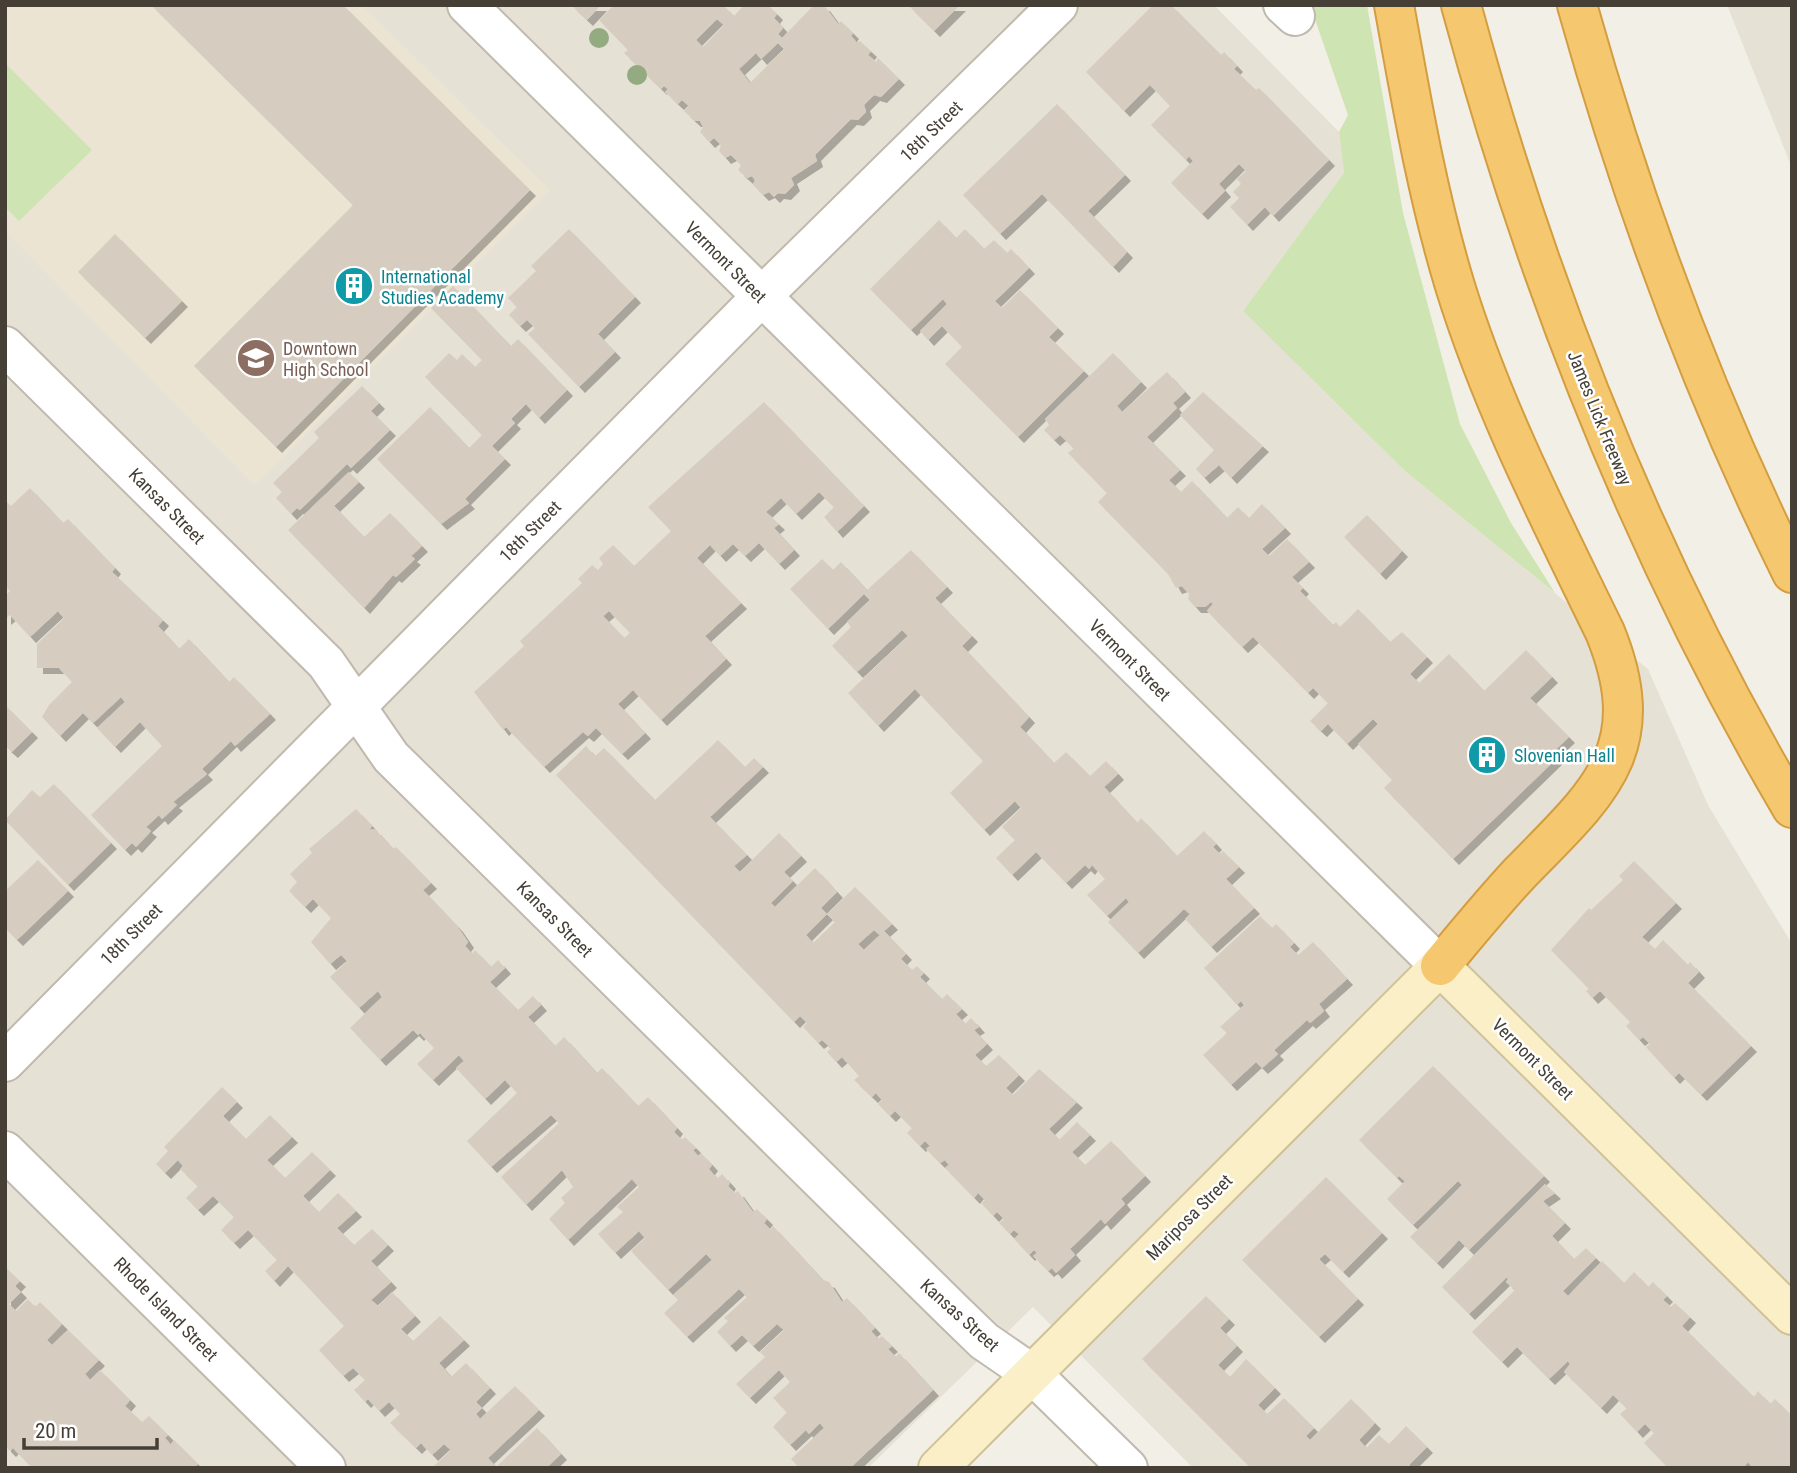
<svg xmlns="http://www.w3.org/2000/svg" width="1797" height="1473" viewBox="0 0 1797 1473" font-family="'Roboto Condensed',sans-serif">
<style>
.residential{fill:#e6e1d5}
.education{fill:#ebe4d2}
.green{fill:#cee4b2}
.building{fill:#d6cdc0;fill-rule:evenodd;filter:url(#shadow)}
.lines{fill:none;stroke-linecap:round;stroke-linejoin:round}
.street-casing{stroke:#c0b9ad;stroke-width:42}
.secondary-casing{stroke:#cfc199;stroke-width:42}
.highway-casing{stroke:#d39d40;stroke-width:42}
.street{stroke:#fff;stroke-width:38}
.secondary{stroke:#fbefc8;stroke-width:38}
.highway{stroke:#f5c870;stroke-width:38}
.tree{fill:#94ab81}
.labels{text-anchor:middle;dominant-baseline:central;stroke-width:5;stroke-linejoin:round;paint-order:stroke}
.street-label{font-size:18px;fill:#453f36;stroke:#fff}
.culture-label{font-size:18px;fill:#0d838f;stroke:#fff;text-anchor:start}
.education-label{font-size:18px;fill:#785e54;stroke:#fff;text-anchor:start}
</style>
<defs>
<filter id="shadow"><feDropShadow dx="6" dy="6" stdDeviation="0" flood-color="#0004"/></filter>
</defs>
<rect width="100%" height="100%" fill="#f2efe7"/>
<path class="residential" d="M5,5H1214L1339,132L1344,173L1243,311L1405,471L1648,669L1708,805L1792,944V1468H1193L1033,1307L868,1468H5Z
M1727,5H1792V168Z"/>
<path class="education" d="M5,5H362L550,190L255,486L5,231Z"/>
<path class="green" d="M1310,5H1367L1403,213L1460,424L1511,523L1555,593L1405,471L1243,311L1344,173L1339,132L1348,115Z
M5,63L92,150L19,221L5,207Z"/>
<path class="building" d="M151,5H343L530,190L276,447L194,366L353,205Z
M571,5H601L587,20Z
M614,5H723L734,16L744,5H768L777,14L774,18L783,28L778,34L782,38L814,5H824L838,24L841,21L853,33L851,36L857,43L860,41L871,51L868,55L876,62L878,58L899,79L881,97L874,95L864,105L866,112L858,120L851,119L815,155L817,161L791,178L794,185L785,194L778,193L774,197L769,192L763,195L753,185L755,180L752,176L747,178L738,170L741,165L731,155L725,158L719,151L721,145L714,138L709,142L700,132L703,127L700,121H695L684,111L689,106L682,100L678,104L665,92L668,89L664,86L661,89L624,53L628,50L599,20ZM717,19L724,25L703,47L696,40ZM778,43L784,49L750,83L739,69L756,53L761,59Z
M908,5H960L934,31Z
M1153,5H1171L1221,55L1224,52L1237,66L1234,69L1256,90L1259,88L1329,160L1273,216L1265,207L1247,225L1230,207L1239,198L1233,192L1241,184L1237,179L1246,171L1239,164L1219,184L1225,191L1202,214L1171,183L1193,161L1189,156L1186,160L1151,125L1170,106L1150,85L1124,111L1086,72Z
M1057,104L1125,175L1088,211L1127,252L1113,267L1042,194L1000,234L963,195Z
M939,220L956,238L965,229L984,249L994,240L1007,253L1011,249L1029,268L995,301L1002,308L1020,290L1058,328L1049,337L1084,371L1018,437L945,364L962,347L942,326L928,340L920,331L947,304L943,299L911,330L870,289Z
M569,229L635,297L598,334L615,352L579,387L528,334L535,328L527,320L520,326L509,315L517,307L508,298L536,271L531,266Z
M115,234L182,301L145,338L78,272Z
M453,286L511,346L518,339L567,390L539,418L526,404L511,419L515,423L492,446L505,459L465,499L469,503L441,524L377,459L430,407L469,448L482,435L425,377L449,353L457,360L462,354L475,367L482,360L431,308Z
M1113,353L1141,382L1117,406L1122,412L1167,372L1185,392L1173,403L1177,408L1147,437L1180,470L1169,480L1181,492L1192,481L1227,518L1238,507L1249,518L1262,504L1285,528L1262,549L1269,556L1287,539L1309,562L1292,577L1303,588L1300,591L1333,625L1336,622L1340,627L1358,609L1390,642L1402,632L1427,657L1410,674L1419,683L1449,654L1484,691L1526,650L1552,677L1530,698L1569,737L1553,752L1558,757L1453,859L1384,788L1392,780L1358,744L1378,724L1373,719L1347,744L1328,724L1321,731L1310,721L1328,703L1313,688L1308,693L1253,637L1242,647L1207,611L1213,604L1211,602L1205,607H1195L1188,599L1189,594L1182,586L1176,588L1168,574L1098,502L1107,493L1068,453L1074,448L1060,435L1054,440L1044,430L1049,425L1045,419Z
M362,386L379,403L371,411L390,430L351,468L347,464L300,510L297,508L291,514L276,498L282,492L273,483L319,438L314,432Z
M1203,392L1263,446L1231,478L1219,465L1204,478L1196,469L1214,450L1180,415Z
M764,402L864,506L837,532L824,517L834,507L819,492L796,514L781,498L766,512L779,524L774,528L794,550L779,564L759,543L745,556L733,544L720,556L710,545L697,558L741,603L705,636L726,659L661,720L633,690L618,704L645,733L622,754L596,728L588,736L583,732L544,767L506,727L503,730L474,692L524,646L520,641L582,583L578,579L592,565L598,570L603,564L599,558L613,545L634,566L671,531L648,507ZM609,611L630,633L624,638L603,616Z
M349,472L359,482L334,506L364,537L390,513L422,546L411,556L415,559L396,577L393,575L364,608L288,530Z
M30,488L63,523L68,519L115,568L112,572L163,620L158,626L179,649L189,639L229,682L234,677L270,714L235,746L231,741L202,769L207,774L173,802L177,805L162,819L159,815L146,827L151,831L136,847L132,843L125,850L91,815L162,746L140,722L115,747L97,728L125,702L121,697L93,723L83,713L60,736L42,717L49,705L72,682L59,668H37V644L64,618L58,611L30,637L10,615L5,619V596L10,591L5,586V500L11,506Z
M1367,515L1402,551L1380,574L1344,537Z
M911,550L947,587L935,598L972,636L962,646L1029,717L1020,727L1054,763L1066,752L1090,776L1106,761L1118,774L1104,787L1137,823L1141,818L1177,856L1204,831L1216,844L1213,847L1220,854L1223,851L1239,867L1226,879L1254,908L1211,947L1185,919L1190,914L1184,909L1138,953L1108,922L1129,902L1126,898L1107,916L1087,895L1105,879L1092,865L1089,869L1085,865L1066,883L1036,852L1012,875L996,858L1015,840L1002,827L1021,808L1015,801L984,830L950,793L983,761L915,689L878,726L848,693L908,636L902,630L857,672L832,646L851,627L847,622L870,600L864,594L828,629L790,589L822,559L833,570L841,562L867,590Z
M5,705L32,732L12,752L5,746Z
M718,740L745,767L754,758L763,767L710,817L747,855L734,866L740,872L779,833L801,856L784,872L793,881L771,903L775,907L815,868L837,892L821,908L827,914L806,935L813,943L835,922L827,914L855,887L892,924L884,931L906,954L901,959L912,970L917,966L924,973L920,977L942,999L947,994L962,1009L956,1014L965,1024L971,1018L979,1027L974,1030L987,1044L975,1055L986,1066L999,1055L1019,1075L1006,1088L1013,1095L1039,1069L1077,1102L1049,1129L1059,1140L1077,1122L1090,1135L1072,1152L1085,1165L1111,1141L1145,1176L1121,1199L1125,1204L1105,1224L1101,1219L1070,1249L1075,1255L1056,1273L1052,1268L1048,1271L1033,1256L1037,1253L1034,1250L1029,1255L1014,1239L1019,1234L1014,1230L1010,1234L999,1223L1004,1219L997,1212L993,1216L981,1203L985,1200L978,1193L974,1198L945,1168L949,1165L945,1160L940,1163L926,1149L930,1146L925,1141L920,1146L907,1133L912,1128L895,1111L890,1116L878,1104L882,1100L876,1093L872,1097L854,1080L859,1076L842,1057L836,1062L827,1052L831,1048L822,1040L818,1043L803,1027L807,1023L800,1016L794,1022L556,775L586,746L595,756L604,748L655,800ZM874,930L880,935L864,950L858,944Z
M54,784L111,843L68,885L5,820L32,790L40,797Z
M356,809L372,826L369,830L375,829L393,849L396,847L431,883L423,890L457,926L468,942L465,946L472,954L475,950L491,967L498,960L505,968L490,982L518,1010L533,996L541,1005L528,1017L555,1046L564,1037L597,1073L602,1068L638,1106L648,1097L677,1128L674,1132L682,1140L685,1137L696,1148L693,1150L698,1156L701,1153L712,1165L709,1169L713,1174L718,1178L722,1174L730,1183L728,1186L735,1193L738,1191L753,1212L757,1209L767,1219L764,1223L770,1229L773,1226L823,1280L829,1282L842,1302L847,1298L875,1328L871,1331L878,1339L882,1336L892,1346L888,1349L896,1357L899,1353L933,1390L850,1468H799L791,1459L824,1428L820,1423L809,1434L806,1430L790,1445L773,1427L787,1412L773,1398L790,1382L779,1370L750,1398L736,1384L765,1357L760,1352L784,1330L777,1324L753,1346L742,1335L730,1346L717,1332L728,1321L724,1318L747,1297L739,1289L687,1337L664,1313L678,1300L673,1295L712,1260L706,1254L668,1290L631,1251L645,1238L639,1231L615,1253L598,1234L623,1212L617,1207L639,1187L632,1179L568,1240L549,1219L565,1203L561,1198L573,1187L562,1170L526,1205L501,1177L559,1123L551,1115L491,1167L467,1141L517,1093L505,1080L485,1099L456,1068L464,1061L459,1055L433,1080L417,1064L434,1048L420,1033L418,1035L413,1030L380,1060L350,1028L382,997L378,991L359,1008L330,977L347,961L341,955L330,964L311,942L331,918L313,899L305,907L289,891L297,882L290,874L312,853L309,849Z
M38,860L68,891L17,940L5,928V891Z
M1634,861L1676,903L1642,937L1655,949L1663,940L1688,965L1690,962L1699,972L1688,983L1751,1046L1701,1095L1679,1073L1674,1078L1646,1047L1650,1044L1643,1037L1639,1040L1626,1026L1630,1022L1600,991L1592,998L1586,991L1589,989L1551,950L1589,908L1591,910L1623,880L1619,876Z
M1260,916L1272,928L1276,924L1294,943L1290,947L1298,955L1313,942L1347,979L1319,1004L1324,1011L1310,1023L1307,1020L1274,1050L1278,1054L1262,1068L1256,1062L1231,1085L1203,1055L1227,1033L1220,1027L1244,1005L1241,1001L1237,1005L1204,968Z
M1433,1066L1544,1176L1469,1250L1459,1240L1437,1263L1410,1237L1462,1185L1458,1181L1413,1225L1387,1199L1405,1181L1399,1176L1397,1178L1359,1140Z
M222,1087L237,1102L223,1116L246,1139L270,1115L292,1137L267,1160L285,1178L312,1152L330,1170L303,1196L319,1212L338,1193L356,1211L337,1228L354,1245L372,1229L388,1245L371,1261L391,1282L371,1300L378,1306L392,1292L415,1316L401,1329L413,1341L440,1316L464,1340L439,1363L451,1377L466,1363L490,1388L476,1402L482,1408L476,1414L480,1419L515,1386L539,1410L488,1458L496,1467L537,1428L561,1454L546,1468H432L451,1450L444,1444L432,1455L421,1443L416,1448L390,1423L400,1414L389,1402L379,1411L368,1399L365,1402L354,1390L365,1380L353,1368L343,1376L319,1350L344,1326L288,1266L274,1281L265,1271L277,1260L248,1230L234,1243L221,1230L234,1217L213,1196L198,1210L186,1198L198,1186L180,1169L183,1166L178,1160L165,1173L156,1164L168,1151L164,1147Z
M1326,1177L1382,1233L1343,1272L1325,1254L1319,1259L1358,1299L1319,1337L1242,1260Z
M1545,1184L1555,1193L1543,1201L1565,1223L1552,1236L1574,1259L1586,1248L1596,1258L1563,1291L1568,1296L1602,1261L1624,1283L1634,1272L1648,1287L1653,1282L1667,1296L1663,1300L1671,1307L1675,1303L1690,1317L1682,1326L1754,1397L1758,1391L1770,1404L1775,1399L1792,1416V1468H1753L1748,1462L1743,1468H1668L1644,1443L1654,1433L1645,1424L1637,1432L1620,1414L1627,1408L1613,1395L1601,1408L1564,1372L1570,1364L1568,1361L1549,1379L1517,1347L1502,1362L1472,1332L1515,1290L1506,1282L1508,1279L1507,1277L1469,1314L1442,1287Z
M5,1267L20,1281L15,1286L21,1292L9,1304L16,1311L28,1299L35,1307L40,1302L62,1324L47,1340L52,1345L68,1330L99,1360L85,1374L90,1380L100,1370L130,1400L125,1406L142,1422L149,1416L168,1435L165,1438L171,1445L174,1440L198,1464L194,1468H32L13,1448L10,1451L5,1446Z
M1206,1296L1229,1319L1220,1328L1237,1346L1218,1365L1230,1377L1246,1359L1275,1388L1258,1405L1267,1414L1284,1398L1314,1428L1306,1436L1310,1440L1351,1399L1375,1423L1359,1440L1366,1448L1379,1435L1389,1444L1406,1426L1427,1447L1409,1465L1412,1468H1251L1142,1359Z"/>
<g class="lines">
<g class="street-casing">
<path id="street" d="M467,5L1440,966
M1283,5L1295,16
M5,346L326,663L391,757L952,1310L984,1341L1032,1374L1128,1468
M5,1062L761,297L1058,5
M5,1151L326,1468"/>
</g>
<g class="secondary-casing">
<path id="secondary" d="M938,1468L1440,966L1792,1315"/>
</g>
<g class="highway-casing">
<path id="highway" d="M1394,5C1411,99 1427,194 1455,286C1492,406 1550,519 1605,632C1653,750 1598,793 1520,873C1492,903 1466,935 1440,966
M1461,5C1537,286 1644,557 1792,808
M1577,5C1632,201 1702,391 1792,573"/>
</g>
<use href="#street" class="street"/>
<use href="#secondary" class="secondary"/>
<use href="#highway" class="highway"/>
</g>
<g class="tree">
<circle cx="599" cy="38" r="10"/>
<circle cx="637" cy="75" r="10"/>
</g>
<defs>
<g id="building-disc" transform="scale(2.0125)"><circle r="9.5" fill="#0f9aa8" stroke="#fff"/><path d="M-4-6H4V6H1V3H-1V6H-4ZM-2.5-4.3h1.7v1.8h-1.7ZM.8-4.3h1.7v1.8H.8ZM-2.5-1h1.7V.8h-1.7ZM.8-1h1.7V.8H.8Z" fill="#fff"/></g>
<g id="school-disc" transform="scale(2.0125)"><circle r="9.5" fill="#8d6e63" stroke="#fff"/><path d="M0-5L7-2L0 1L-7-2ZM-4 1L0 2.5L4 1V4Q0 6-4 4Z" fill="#fff"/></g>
</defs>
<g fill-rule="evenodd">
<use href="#building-disc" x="354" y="286"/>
<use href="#school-disc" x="256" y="358"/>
<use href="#building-disc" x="1487" y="755"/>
</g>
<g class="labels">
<g class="street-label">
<text transform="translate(931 131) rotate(-44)">18th Street</text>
<text transform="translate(726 262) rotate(45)">Vermont Street</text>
<text transform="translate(1600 418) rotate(68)">James Lick Freeway</text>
<text transform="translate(167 506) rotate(45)">Kansas Street</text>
<text transform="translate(530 531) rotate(-45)">18th Street</text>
<text transform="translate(1130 660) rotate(45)">Vermont Street</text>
<text transform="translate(555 919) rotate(45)">Kansas Street</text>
<text transform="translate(131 934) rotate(-45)">18th Street</text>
<text transform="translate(1533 1059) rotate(45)">Vermont Street</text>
<text transform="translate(1189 1217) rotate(-45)">Mariposa Street</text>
<text transform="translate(166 1309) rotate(45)">Rhode Island Street</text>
<text transform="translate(960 1315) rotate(42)">Kansas Street</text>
</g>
<g class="culture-label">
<text x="381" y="276">International<tspan x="381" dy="21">Studies Academy</tspan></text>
<text x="1514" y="755">Slovenian Hall</text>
</g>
<g class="education-label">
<text x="283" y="348">Downtown<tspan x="283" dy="21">High School</tspan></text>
</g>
</g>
<rect width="1797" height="1473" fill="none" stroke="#453f36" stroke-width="14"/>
<path d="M24 1438v10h133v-10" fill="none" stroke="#453f36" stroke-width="3.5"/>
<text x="35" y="1438" font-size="21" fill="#453f36" stroke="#ffffff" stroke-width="5" paint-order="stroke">20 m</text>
</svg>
